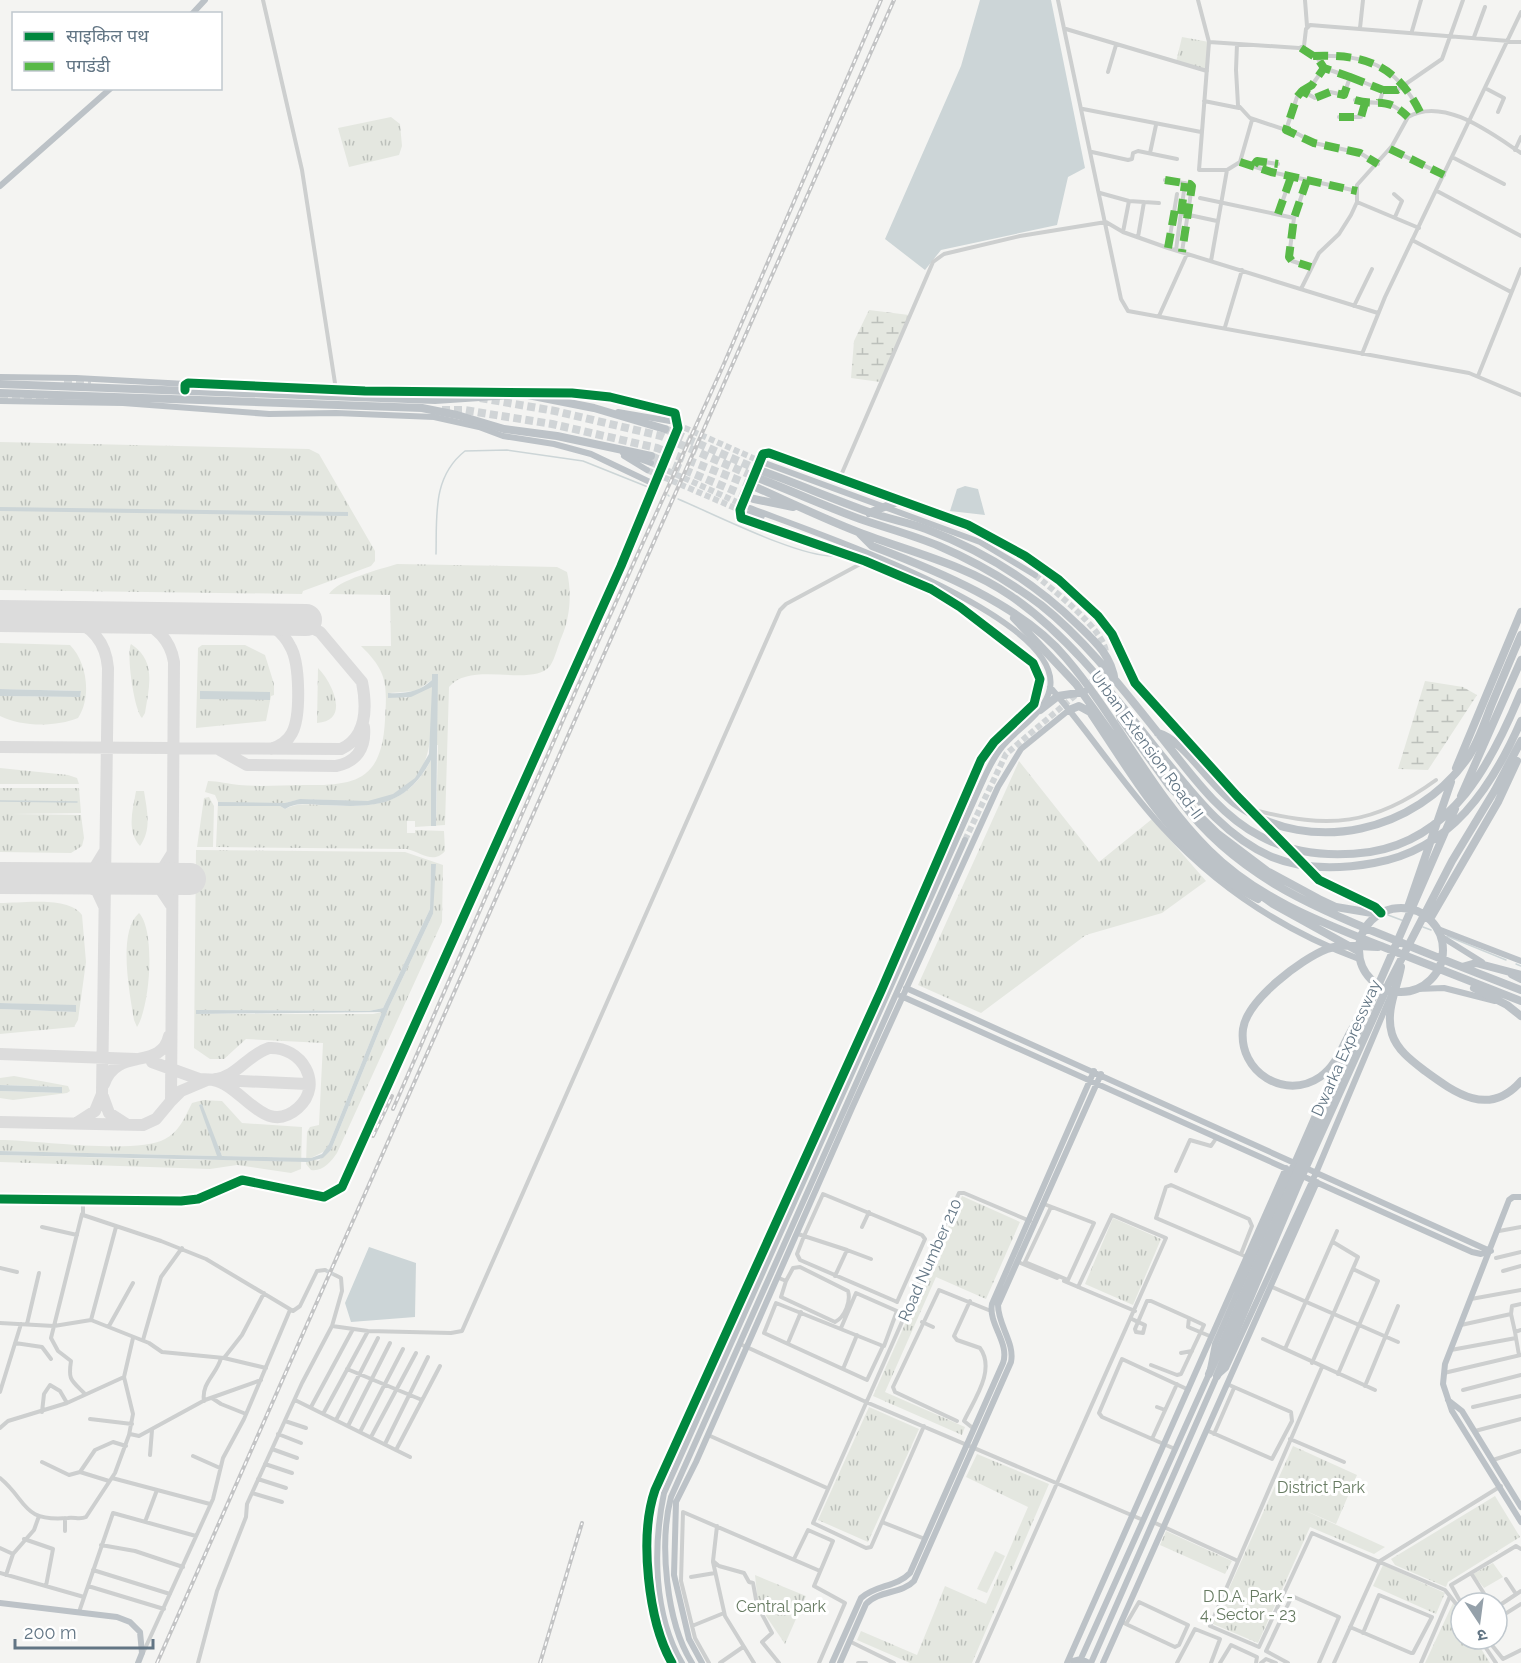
<svg xmlns="http://www.w3.org/2000/svg" width="1521" height="1663" viewBox="0 0 1521 1663" font-family="Raleway,'Noto Sans Devanagari',sans-serif">
<style>
.grass{fill:url(#grass-tufts);fill-rule:evenodd}
.wetland{fill:url(#wetland-marsh)}
.pitch{fill:#e4e7e0}
.water{fill:#ccd5d7}
.lines{fill:none;stroke-linecap:round;stroke-linejoin:round}
.stream{stroke:#ccd5d7;stroke-width:1.5}
.taxiway{stroke:#dcdcdc;stroke-width:12}
.runway{stroke:#dcdcdc;stroke-width:32}
.street-tunnel{stroke:#d0d4d6;stroke-width:4;stroke-dasharray:4 2;stroke-linecap:butt}
.secondary-tunnel{stroke:#d0d4d6;stroke-width:6;stroke-dasharray:6 3;stroke-linecap:butt}
.highway-tunnel{stroke:#d0d4d6;stroke-width:8;stroke-dasharray:8 4;stroke-linecap:butt}
.street{stroke:#cdcfcf;stroke-width:4}
.secondary{stroke:#bcc2c7;stroke-width:6}
.highway{stroke:#bcc2c7;stroke-width:8}
.rail-casing{stroke:#c3c4c5;stroke-width:4}
.rail{stroke:#fff;stroke-width:1.5;stroke-dasharray:4.5;stroke-linecap:butt}
.quiet{stroke:#58b947;stroke-width:8;stroke-dasharray:15 8;stroke-linecap:butt}
.cycleway-casing{stroke:#fff;stroke-width:13}
.cycleway{stroke:#00873e;stroke-width:9}
.labels{text-anchor:middle;dominant-baseline:central;stroke-width:6;stroke-linejoin:round;paint-order:stroke}
.street-label{font-size:16px;fill:#627584;stroke:#fff}
.park-label{font-size:16px;fill:#677b62;stroke:#fff}
</style>
<defs>
<pattern id="grass-tufts" width="24" height="20" patternUnits="userSpaceOnUse" patternTransform="scale(1.5)"><rect width="24" height="20" fill="#e4e7e0"/><path d="M3 7l-1-3M5 7V3M7 7l1-3M15 17l-1-3M17 17v-4M19 17l1-3" fill="none" stroke="#bcc0bb"/></pattern>
<pattern id="wetland-marsh" width="20" height="14" patternUnits="userSpaceOnUse" patternTransform="scale(1.5)"><rect width="20" height="14" fill="#e4e7e0"/><path d="M1 5h8M5 5V1M11 12h8M15 12V8" fill="none" stroke="#bcc0bb"/></pattern>
</defs>
<rect width="100%" height="100%" fill="#f4f4f2"/>
<path class="grass" d="M1182,37L1209,42L1207,71L1176,62Z
M391,117L400,124L402,146L399,155L349,167L338,128Z
M0,442L309,449L319,454L375,551V561L371,566L303,591L302,594L0,590Z
M397,564L557,567L567,572C572,593 570,617 562,636C558,645 555,659 550,666C532,688 471,660 449,687L445,825L415,827V821H407V833H415V830L444,831L445,851C433,865 421,852 407,849L216,847L218,802L215,795L205,792L208,781C218,781 229,784 239,785C260,787 282,785 304,785C356,786 382,780 385,720C387,685 388,672 361,646H391L390,595L329,594C337,580 381,569 397,564ZM432,680L436,745H438L436,826H431L432,758C407,809 370,807 321,805C308,804 296,803 285,809L280,806C295,797 312,800 329,800C344,801 360,803 375,801C436,790 432,733 432,686L406,698L389,693L416,691Z
M0,643L70,645C87,662 92,697 78,718C56,727 22,727 0,716V696L80,697L81,691L0,689Z
M131,644C157,661 149,687 145,713L142,718C134,710 126,653 131,644Z
M202,645H245L265,655L274,684V695L271,696L266,721L196,728L198,648Z
M318,668C332,682 351,721 317,723Z
M1019,761L1099,862L1152,819L1206,881L1162,913L1086,935L981,1013L918,985Z
M0,768L68,775L77,778L79,784H0Z
M0,788H79L81,813L12,814L81,815L84,838L82,846L71,853L0,852Z
M136,791H144C147,811 152,829 140,846C126,830 133,810 136,791Z
M209,797L214,806L213,847H197L204,798Z
M196,850L405,852L443,865L442,922L337,1153C331,1162 322,1172 311,1170L306,1164L307,1132L310,1127L319,1125L323,1043L246,1039L224,1059H210L194,1048ZM431,864L433,914L389,1007L331,1150L318,1161L311,1158L325,1151L329,1144L382,1012L373,1014H197L196,1010L369,1011L383,1008L430,909Z
M0,903C22,903 69,896 82,915L86,962L78,1020L74,1027L0,1034V1009L76,1012V1006L0,1003Z
M139,913C156,931 150,1007 137,1027L134,1020C130,995 117,932 139,913Z
M14,1076L68,1086L70,1091L67,1093L13,1100L0,1098V1091L61,1093L62,1087L0,1085V1078Z
M203,1100L222,1101L242,1123L302,1127L301,1169L291,1173L237,1165L210,1169L0,1162V1155L200,1160L301,1158L222,1156L200,1105L218,1156L0,1151V1140C37,1140 136,1155 165,1139C179,1132 185,1117 192,1103Z
M962,1196L1020,1222L986,1299L936,1277L885,1392L965,1427L962,1435L873,1396Z
M1113,1218L1161,1239L1133,1305L1085,1284Z
M869,1407L919,1429L868,1542L818,1520Z
M1293,1446L1357,1475L1336,1524L1297,1507L1385,1547L1374,1554L1310,1527L1258,1643L1213,1624Z
M977,1454L1049,1484L972,1663H910L857,1640L861,1631L917,1655L945,1586L986,1604L1028,1507L966,1477Z
M1495,1496L1520,1537L1448,1582L1446,1587L1395,1565L1391,1559Z
M1166,1531L1232,1561L1225,1574L1160,1545Z
M1493,1563L1503,1577L1484,1588L1473,1574Z
M1383,1565L1445,1593L1436,1614L1373,1586Z
M755,1575L806,1596L785,1644L758,1604Z
M1453,1603L1461,1616V1639H1475L1490,1663H1425Z"/>
<path class="wetland" d="M869,310L909,315L880,382L851,378L854,341Z
M1425,681L1463,687L1477,695L1428,770L1398,769Z"/>
<path class="pitch" d="M995,1551L1005,1556L987,1593L977,1589Z"/>
<path class="water" d="M980,0H1051L1085,168L1068,177L1057,225L941,250L925,270L885,239L961,66Z
M965,486L978,489L985,515L950,511L957,489Z
M0,507L348,512V516L0,511Z
M432,674H438L436,826H431V760C404,810 371,807 321,805C308,804 296,802 285,809L280,806H218V802L285,803L300,799L368,801L393,794L415,778L429,754L432,687L411,697L388,698V693C405,694 419,692 432,680Z
M0,689L81,691L80,697L0,696Z
M200,691L270,692V700L200,699Z
M431,864H436L433,914L389,1007L331,1150L323,1158L307,1162L0,1155V1151L217,1156L199,1105L202,1104L222,1156L311,1158L322,1154L329,1144L382,1012L196,1014V1010L369,1011L383,1008L430,909Z
M0,1003L76,1005V1012L0,1009Z
M0,1085L62,1087V1093L0,1091Z
M369,1247L416,1263L415,1317L351,1322L345,1303Z"/>
<g class="lines">
<path class="stream" d="M668,495L669,496
M678,499C714,514 800,558 835,556
M436,554C437,516 432,477 465,451L507,450L583,461L648,487
M1059,584L1063,588
M1106,631L1122,662
M1135,688L1142,696
M1185,744L1214,776
M0,801L77,802
M1270,832L1276,840
M1286,850L1298,861
M1327,889L1362,907
M1388,915L1404,921
M1423,927L1431,930
M1447,936L1506,960
M1516,964L1521,966"/>
<path class="taxiway" d="M67,618C91,625 106,642 108,668L102,1094L95,1111L78,1122
M259,619C272,625 283,632 290,646C300,662 301,716 292,733C288,741 280,746 271,749
M0,747L341,749C367,737 367,707 362,682L320,632L296,620
M220,750L247,765L336,766C357,762 366,747 364,727
M73,879L94,869L105,851
M73,879L97,891L104,906
M137,879L162,870L172,854
M141,880L159,887L171,905
M269,1048C301,1046 325,1084 298,1108C264,1138 243,1085 213,1080C237,1077 247,1055 269,1048Z
M0,1054L136,1059
M152,1062L199,1079L307,1084
M104,1084C117,1046 161,1071 169,1036
M102,1094L109,1113L126,1124
M171,1101L181,1091L207,1080
M0,1122L143,1125L156,1119L171,1101L174,662C170,638 155,625 133,618"/>
<path class="runway" d="M0,616L306,620
M0,878L190,879"/>
<path class="street-tunnel" d="M325,1270L335,1275"/>
<path class="secondary-tunnel" d="M676,424L762,462
M651,463L750,508
M647,470L749,514
M1035,575C1052,589 1106,631 1106,653C1107,667 1095,679 1085,687
M965,840L1006,754L1077,694"/>
<path class="highway-tunnel" d="M64,381L91,382
M220,387L331,393
M415,396H451
M0,397L59,399
M480,398L555,411L661,436L755,477
M442,410H464L552,424L657,448L751,485
M665,429L759,470
M651,456L754,499"/>
<path class="street" d="M263,0L302,170L337,396
M1058,0L1121,299L1128,311L1469,373L1521,395
M1198,0L1209,42L1199,170H1227L1240,162L1252,120
M1305,0L1307,26
M1360,28L1363,0
M1066,29L1207,71
M1412,31L1421,0
M1474,37L1485,7
M1209,42L1299,48L1304,46L1306,29L1310,25L1521,42
M1237,44L1236,70L1238,105L1250,118L1298,134L1314,143L1360,153L1378,164
M1313,56C1364,54 1396,64 1420,112
M1108,72L1116,45
M1350,77L1383,90L1380,101
M1485,88L1504,98L1498,112
M1383,90H1397L1442,59L1463,0
M1303,91L1312,85L1324,68
M1355,100C1380,107 1385,95 1408,117
M1204,101L1239,108
M1083,109L1201,132
M1339,117H1361L1365,103
M1286,130L1297,97L1302,91L1315,98L1330,92L1344,95L1350,77L1324,68L1318,59L1301,48
M1390,149L1444,175
M1515,150L1521,137
M1092,152L1128,160L1132,159L1133,153L1138,151L1177,159
M1150,153L1156,125
M1452,157L1504,184
M1240,162L1271,172L1357,191
M1254,165L1257,161L1278,164
M1165,180L1190,184L1192,186L1182,252
M1307,180L1294,218L1289,257L1292,261L1311,267
M1437,191L1521,236
M1100,193L1129,201L1159,203
M1394,194L1402,201L1395,217
M1200,198L1294,218
M1357,202L1419,228
M1180,213L1217,221
M1278,214L1291,177
M1123,232L1129,201
M1138,237L1144,202
M1412,240L1511,292
M1168,248L1177,194
M1176,250L1185,183
M1211,261L1227,170
M1301,289L1319,253L1339,234L1351,215L1357,202V185L1392,146L1408,117C1444,96 1492,134 1521,153
M1354,306L1372,269
M1159,316L1187,254
M1225,327L1242,270
M1362,354L1385,297L1521,12
M1478,376L1521,269
M839,480L933,262L944,254L1020,236L1106,222L1123,232L1168,248L1378,313
M1254,810C1329,829 1373,826 1436,780
M1176,1171L1190,1140L1211,1146L1217,1137
M83,1200V1215L161,1241L206,1259L293,1311L300,1306L317,1271L325,1270
M1044,1204L1094,1223L1068,1280L1025,1262L1051,1207
M82,1214L51,1338L58,1351L71,1361C68,1380 71,1380 84,1393
M42,1227L77,1235
M862,1227L869,1212
M1499,1231L1521,1227
M798,1234L804,1236L797,1254L800,1260L895,1301L897,1302L925,1239L922,1235L823,1194L804,1236L847,1250L835,1276
M847,1250L871,1259
M1241,1254L1252,1226L1249,1219L1171,1185L1166,1187L1156,1218L1247,1257
M1496,1258L1521,1252
M1018,1262L1057,1278
M0,1268L17,1272
M1503,1271L1521,1266
M335,1275L341,1278L342,1291L332,1326L368,1331L451,1333L462,1331L780,610L786,604L864,562
M779,1278L786,1281L793,1268L800,1267L848,1291C851,1301 845,1317 835,1322L781,1297L786,1281
M1064,1281L1135,1311
M1270,1286L1398,1342
M1471,1299L1521,1290
M970,1301L954,1336L957,1340L980,1348C996,1370 974,1400 964,1421L974,1429
M776,1303L883,1346L867,1380L764,1333Z
M1511,1314L1512,1306L1521,1304
M1132,1319C1136,1321 1140,1323 1145,1325L1143,1333L1136,1332L1135,1329L1147,1301H1151L1189,1318L1188,1327L1212,1337
M91,1320L116,1227
M922,1322L933,1327
M0,1323L54,1326L91,1320L149,1343L162,1352L224,1358L266,1368
M27,1324L39,1273
M1461,1325L1511,1314L1515,1332
M109,1326L133,1283
M841,1328L856,1293L897,1311L884,1346
M1516,1338L1519,1355
M1263,1339L1375,1390
M143,1340L161,1277L182,1248
M15,1343L42,1347L51,1359
M788,1343L801,1312
M740,1344L866,1402L1143,1520
M1285,1349L1337,1231
M1451,1350L1516,1338L1515,1332L1521,1330
M1181,1353L1192,1351
M224,1358L242,1335L264,1293
M1312,1363L1358,1257L1333,1242
M1151,1365L1177,1375L1181,1374L1204,1325L1189,1318
M1322,1367L1210,1626L1259,1647L1312,1533L1445,1590L1461,1610
M347,1369L422,1400
M843,1369L857,1335
M1444,1373L1521,1355
M1338,1374L1378,1281L1353,1269
M1365,1386L1398,1306
M1463,1390L1521,1375
M0,1392L21,1324
M212,1398L221,1404L246,1414
M295,1400L410,1457
M204,1401C201,1383 217,1374 221,1358
M311,1407L353,1329
M1157,1407L1165,1410
M1473,1407L1521,1396
M42,1412L44,1394L50,1385L60,1391L67,1403
M323,1414L368,1331
M90,1419L132,1424
M336,1420L378,1338
M285,1421L306,1428
M957,1421L895,1392L893,1387L939,1290L991,1311
M348,1426L390,1343
M924,1426L871,1547L866,1548L813,1523L959,1193H964L1030,1221
M0,1428L8,1421L67,1403L124,1377
M1206,1430L1272,1459L1292,1421L1291,1412L1227,1384
M1475,1431L1521,1419
M360,1432L403,1349
M130,1434L139,1436L205,1400L261,1380
M278,1434L301,1443
M1214,1434L1234,1388
M708,1435L827,1488
M371,1437L416,1353
M1152,1439L1177,1384
M1290,1439L1344,1462
M385,1444L428,1357
M272,1449L297,1458
M1175,1449L1102,1417L1099,1413L1122,1359L1189,1390
M396,1450L440,1366
M150,1455L152,1430
M193,1456L220,1468
M1493,1460L1521,1451
M42,1462L69,1475L80,1472L109,1481
M265,1464L292,1473
M80,1472L95,1450L113,1442L126,1446
M0,1478C28,1501 21,1522 68,1518C75,1517 80,1520 86,1517L115,1473L129,1435L133,1414L124,1377L133,1338
M112,1478L210,1504
M258,1479L286,1488
M252,1493L282,1502
M145,1522L157,1490
M882,1522L925,1539
M1153,1522L1236,1560
M717,1526L713,1561L719,1566L744,1573L749,1582L753,1583L757,1605L772,1633L762,1642L779,1663
M65,1531V1518
M24,1539L53,1549L46,1586
M101,1545L135,1551L183,1567
M0,1548L13,1554
M794,1559L808,1530L833,1541L814,1586L845,1603L819,1663
M713,1562L725,1616L754,1663
M93,1570L170,1594
M0,1573L84,1597
M1471,1573L1490,1603
M6,1575L13,1554L34,1530L39,1516
M691,1577L715,1573
M1506,1579L1516,1594
M88,1586L164,1609
M1461,1603L1451,1585L1516,1546L1521,1549
M1475,1603L1485,1595
M1497,1607L1521,1591
M79,1612L113,1513L196,1536
M1497,1619L1521,1604
M1122,1622L1128,1625L1175,1647L1179,1645L1188,1625L1139,1602L1126,1624
M692,1626L724,1613
M1350,1627L1411,1653H1413L1432,1617L1379,1595L1363,1633
M1480,1639L1496,1663
M1487,1639L1503,1659L1521,1650
M849,1641L894,1663
M143,1653L213,1499L223,1458L244,1419L290,1310
M198,1663L217,1591L246,1517L247,1504L302,1383L332,1326
M709,1663L695,1638L681,1581L683,1512L820,1571
M720,1663L743,1647
M858,1663H866
M977,1663L1166,1238L1112,1215L1078,1287
M1177,1663L1195,1629L1220,1639L1211,1663
M1220,1663L1231,1645L1257,1657L1256,1663
M1261,1663L1266,1659L1276,1663
M1288,1663L1266,1651L1292,1596L1339,1617L1319,1663
M1334,1663L1380,1561L1501,1486
M1421,1663L1450,1596"/>
<path class="secondary" d="M192,14L205,0
M0,186L111,88
M0,377L76,378L186,384
M185,390V385L188,383L488,393
M0,401L123,403L269,414L336,413L434,417L479,427L503,436L554,444L591,454L654,484
M618,412L670,421
M623,453L651,463
M624,456L647,470
M762,462L980,542L1035,575
M749,514L762,516
M1050,687C1090,733 1123,785 1164,829C1218,888 1285,931 1359,959
M1263,821L1325,885L1375,907L1381,913
M1438,929L1521,961
M1442,937L1482,962
M1511,975L1521,980
M906,988L1490,1251
M1417,989L1444,988L1495,1001
M901,996L1472,1252L1481,1254L1491,1251
M1357,1019L1374,982
M1521,1197H1513L1509,1200L1445,1364L1443,1384L1452,1411L1521,1522
M0,1199L181,1201L198,1199L242,1180L324,1197L336,1192L347,1180L621,566L678,428L675,413L610,397L534,394
M1448,1400L1462,1411L1521,1507
M0,1603L117,1617L130,1622L140,1632L142,1653L138,1663
M672,1663C648,1621 639,1536 655,1490L881,991L981,760L994,742L1034,704L1040,679L1033,663L960,607L931,589L865,561L741,518L740,510L759,458L769,453L968,525L1025,556L1059,580L1098,616L1112,634L1135,683L1157,709L1237,796L1256,813
M682,1663C653,1614 653,1547 664,1493L980,787C986,774 992,759 1002,747C1017,728 1045,714 1050,688C1064,615 806,530 750,508
M692,1663C666,1622 659,1543 671,1497L965,840
M702,1663L689,1639L674,1575L676,1502L696,1462L852,1108L998,787L1021,749L1069,710
M832,1663L861,1598C875,1585 897,1587 910,1573L1003,1363C1010,1343 988,1324 992,1304L1094,1071
M840,1663L866,1604C879,1590 902,1594 914,1581L1011,1362C1015,1343 998,1325 998,1305L1101,1074
M1067,1663L1286,1168
M1074,1663L1073,1661L1081,1659L1089,1663
M1079,1663L1209,1374L1215,1344L1340,1058
M1091,1663L1217,1376L1226,1368L1316,1173L1391,995
M1103,1663L1317,1182"/>
<path class="highway" d="M0,384L435,400L523,394L594,408L665,429
M0,393L422,408L457,415L504,429L557,436L651,456
M759,470C796,483 832,499 869,512C888,519 908,522 926,529C984,551 1035,583 1079,626C1097,643 1112,657 1115,682
M755,477C790,490 824,506 860,519C886,528 913,535 939,546C974,561 1010,582 1041,605C1089,643 1128,696 1166,743C1193,777 1221,816 1260,836C1293,854 1333,857 1370,852C1453,839 1492,762 1521,692
M751,485C787,501 822,518 858,532C910,552 965,564 1011,596C1071,637 1117,700 1162,756C1193,794 1225,837 1272,857C1304,870 1341,869 1374,863C1451,850 1492,787 1521,721
M754,499L793,507
M869,513L897,502
M860,534L872,546C935,570 1022,605 1066,658C1118,719 1152,794 1209,850C1258,899 1323,923 1386,948C1431,966 1476,983 1521,1001
M1014,618L1076,684L1167,812L1210,859L1273,904L1358,951
M1117,703L1121,719L1170,787L1218,834L1267,871L1319,899L1336,907L1378,914
M1040,710L1058,696L1084,692
M1069,710L1079,706L1090,712C1135,779 1182,862 1258,899
M1158,733C1183,739 1212,788 1237,805C1312,857 1416,831 1467,759C1478,743 1484,724 1491,706C1501,682 1511,658 1521,635
M1456,768L1521,612
M1461,796L1521,660
M1180,800C1233,872 1309,906 1390,938C1433,956 1477,973 1521,990
M1408,907L1451,782
M1359 950a42 42 0 1 1 84 0a42 42 0 1 1-84 0Z
M1430,919L1498,802L1517,761
M1401,967C1397,989 1385,1011 1392,1034C1397,1050 1412,1061 1425,1071C1455,1093 1489,1118 1521,1081
M1462,967L1476,963L1521,975
M1474,988L1507,1005L1521,1016
M1361,1016C1345,1034 1341,1063 1320,1077C1285,1101 1238,1072 1243,1029C1247,1000 1301,959 1327,949C1343,943 1361,947 1378,947
M1209,1374L1455,809
M1217,1376L1299,1182L1389,983L1452,861L1495,790L1521,741"/>
<g class="rail-casing">
<path id="rail" d="M393,1109L577,688L723,366L881,0
M373,1136L392,1096
M157,1663L894,0
M540,1663L582,1523"/>
</g>
<use href="#rail" class="rail"/>
<path class="quiet" d="M1301,48L1318,59L1324,68L1350,77L1344,95L1330,92L1315,98L1302,91L1297,97L1286,130L1314,143L1360,153L1378,164
M1313,56C1364,54 1396,64 1420,112
M1350,77L1383,90L1380,101
M1383,90H1397L1405,85
M1302,91L1312,85L1324,68
M1355,100C1380,107 1385,95 1408,117
M1339,117H1361L1365,103
M1390,149L1444,175
M1240,162L1271,172L1357,191
M1254,165L1257,161L1278,164
M1165,180L1190,184L1192,186L1182,252
M1307,180L1294,218L1289,257L1292,261L1311,267
M1181,214L1185,183
M1278,214L1291,177
M1168,248L1176,203"/>
<g class="cycleway-casing">
<path id="cycleway" d="M0,1199L181,1201L198,1199L242,1180L324,1197L342,1187L621,566L678,428L675,413L610,397L572,393L365,391L188,383L185,385V390
M672,1663C648,1621 639,1536 655,1490L881,991L981,760L994,742L1034,704L1040,679L1033,663L960,607L931,589L865,561L741,518L740,510L763,454L769,453L968,525L1025,556L1059,580L1098,616L1112,634L1135,683L1237,796L1319,880L1375,907L1381,913"/>
</g>
<use href="#cycleway" class="cycleway"/>
</g>
<g class="labels">
<g class="street-label">
<text transform="translate(1147 745) rotate(54)">Urban Extension Road-II</text>
<text transform="translate(1346 1048) rotate(-66)">Dwarka Expressway</text>
<text transform="translate(930 1260) rotate(-66)">Road Number 210</text>
</g>
<g class="park-label">
<text x="1321" y="1487">District Park</text>
<text x="1248" y="1596">D.D.A. Park -<tspan x="1248" dy="18">4, Sector - 23</tspan></text>
<text x="781" y="1606">Central park</text>
</g>
</g>
<rect x="12" y="12" width="210" height="78" fill="#ffffff" stroke="#c0c8ce" stroke-width="1.5"/>
<rect x="24" y="32" width="30" height="9" fill="#00873e" stroke="#c0c8ce" stroke-width="1.5"/>
<text x="66" y="42" font-size="18" fill="#627584">साइकिल पथ</text>
<rect x="24" y="62" width="30" height="9" fill="#58b947" stroke="#c0c8ce" stroke-width="1.5"/>
<text x="66" y="72" font-size="18" fill="#627584">पगडंडी</text>
<g transform="translate(1479 1621) rotate(167)"><circle r="28" fill="#ffffff" stroke="#c0c8ce" stroke-width="1.5"/>
<path d="M0-4.5L10 22L0 15L-10 22Z" fill="#95a1aa"/>
<text y="-9" font-size="16" font-weight="bold" text-anchor="middle" fill="#627584">उ</text>
</g>
<path d="M15 1639v9h138v-9" fill="none" stroke="#627584" stroke-width="3"/>
<text x="24" y="1639" font-size="18" fill="#627584" stroke="#ffffff" stroke-width="4.5" paint-order="stroke">200 m</text>
</svg>
